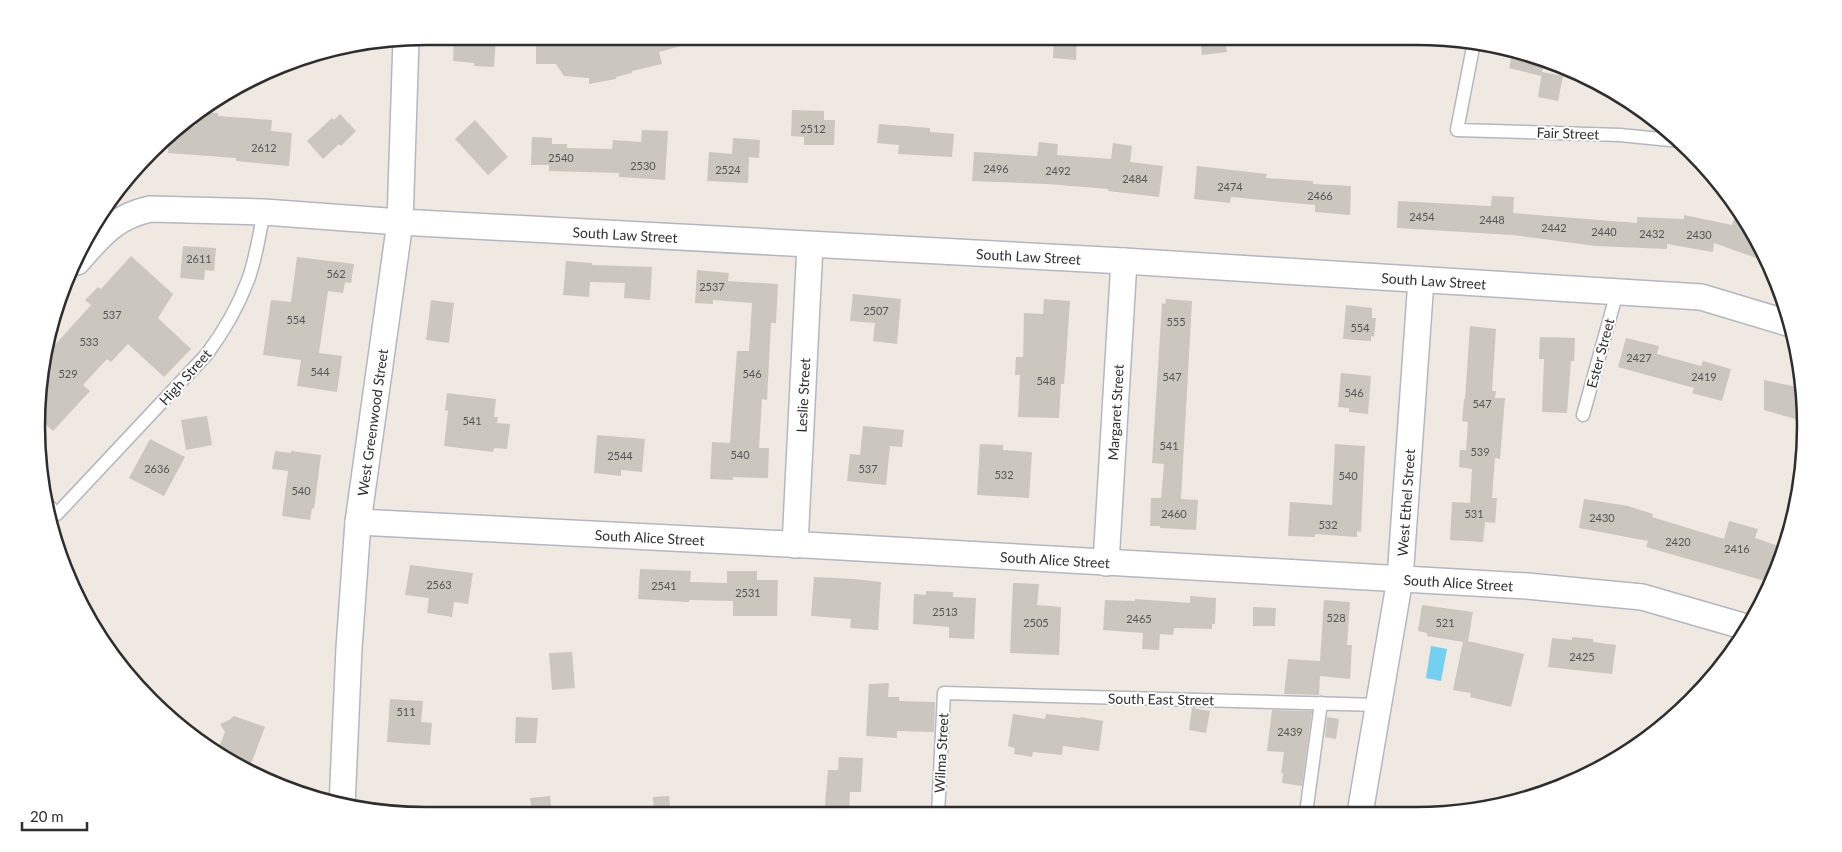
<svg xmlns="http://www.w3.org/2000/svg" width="1842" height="852" viewBox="0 0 1842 852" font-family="Lato,sans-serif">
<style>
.water{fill:#75cff0}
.building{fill:#cbc7bf}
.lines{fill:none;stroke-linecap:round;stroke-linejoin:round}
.lane-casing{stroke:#b4b7c1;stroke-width:15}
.street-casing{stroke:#b4b7c1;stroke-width:28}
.lane{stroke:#fff;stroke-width:12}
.street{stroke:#fff;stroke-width:25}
.labels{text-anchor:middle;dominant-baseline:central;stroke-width:4;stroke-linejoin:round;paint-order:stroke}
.number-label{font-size:11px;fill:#555452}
.street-label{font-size:14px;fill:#2e2e2e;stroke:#fff}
.rim{fill:none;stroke:#2e2e2e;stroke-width:2.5}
</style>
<rect width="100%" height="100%" fill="#efe9e1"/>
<path class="water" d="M1431,646L1447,649L1441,681L1426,678Z"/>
<path class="building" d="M454,36H496L494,67L474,66V63L453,61Z
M536,36L611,38V36H698L699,41L659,52L662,64L632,71V73L616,77V79L589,84V78L564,76L556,64H536Z
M1054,36H1077L1076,60L1053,58Z
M1200,36H1224L1227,52L1202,55Z
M1513,50L1545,60L1541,76L1509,68Z
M1542,72L1563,76L1558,101L1538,97Z
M792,110L824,111V120H835L834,145H804V137L791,136Z
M199,112L218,113V116L272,120L271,131L292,133L289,166L236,161V158L168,153L169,133L180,125L196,126V113Z
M340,114L356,131L341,146L339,144L323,159L307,141L332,118L334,120Z
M475,120L508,157L488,175L455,139Z
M879,124L930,128V132L954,134L952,157L898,154L899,145L877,143Z
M642,130L668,131L665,180L619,177V173L549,171V165H531L532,137L552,138V144H567V148L612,149L613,140L641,142Z
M733,138L760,140L759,158L749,157L748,183L707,181L709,152L732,154Z
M1039,142L1058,144L1057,155L1111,159L1113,143L1132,146L1130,162L1163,166L1159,197L1108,191V189L1047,184L972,181L974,152L1037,156Z
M1197,166L1267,174L1266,178L1313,181V184L1351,186L1350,215L1315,212V205L1231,197L1230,203L1194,199Z
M1492,196L1514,197L1513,213L1637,223V217L1684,219V215L1732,225L1738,207L1760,247L1756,258L1714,243L1713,252L1667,244V249L1596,246L1512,235L1397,228L1398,201L1491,206Z
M183,246L216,248L214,271L205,270L204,280L180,278Z
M131,256L173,294L158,318L191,349L164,377L128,344L111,362L107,359L83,385L90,391L53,431L41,421L43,358L91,305L85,300L98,287L101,289Z
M297,257L354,264L351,283L345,282L343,293L328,291L319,353L342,356L337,392L297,386L301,360L263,355L271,300L291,302Z
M566,261L592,263V265L652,267L650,300L624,298L625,283L590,282L589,297L563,295Z
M697,270L729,273L728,281L778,284L776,323H771L767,400L762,399L759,448H769L768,478L733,477V480L710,479L712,442L730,443L737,351H749L752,303L713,300V304L695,303Z
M853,294L901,299L897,344L873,341L875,323L850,321Z
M1044,299L1070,301L1065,373L1064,384H1061L1059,418L1018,417L1020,375H1015L1016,357H1023L1024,313L1043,314Z
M1166,299L1192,301L1181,499L1198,500L1196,530L1160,528V526H1150L1151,498H1161L1164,464L1152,463L1162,303L1165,304Z
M431,300L454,303L449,343L426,340Z
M1346,305L1372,308V318H1376L1374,337L1371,336V341L1343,339Z
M1470,326L1496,329L1492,391H1496L1495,398H1505L1500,459L1495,458L1492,498H1497L1495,523L1485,522L1483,542L1450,540L1452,502L1470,503L1472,469L1459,467L1460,450H1466L1468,422L1462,421L1464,399H1465Z
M1540,337L1575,338L1574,361H1571L1567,413L1542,412L1544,359H1539Z
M1626,338L1659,346L1657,354L1701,366L1703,361L1731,369L1722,401L1692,393L1694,388L1618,367Z
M1341,373L1371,376L1368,414L1349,412V408L1338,407Z
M1764,380L1802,388L1805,422L1764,410Z
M447,393L496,399L494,417H498L497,423L510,424L507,449L494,448L493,452L444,446L448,411L445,410Z
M207,416L212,445L186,450L181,420Z
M863,426L904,430L902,447L890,446L886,485L847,481L850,454L860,455Z
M597,435L645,439L642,472L621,470V476L594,473Z
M150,439L185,457L164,496L129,478Z
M980,444L1003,445V450L1032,452L1029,498L977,495Z
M1335,444L1365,446L1361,532L1357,531V537L1315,534V537L1288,536L1290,502L1332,505Z
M275,451L291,453V451L321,455L314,509L312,508L310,520L282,516L288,471L272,469Z
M1584,499L1628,506L1653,514L1652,517L1724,539L1729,521L1758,529L1755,538L1784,548L1776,575L1772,583L1646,547L1648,541L1579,528Z
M410,565L473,573L468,604L454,602L452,617L427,613L429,598L405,595Z
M640,569L691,571L690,582L727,583V571H757V580H778L777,616H733V601L689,600V602L638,599Z
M814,577L854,579L881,582L878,630L850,628L851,619L811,616Z
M1013,583L1039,584L1037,605L1061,607L1059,655L1010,653Z
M926,591L953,592V597L976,598L974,639L949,638V627L913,624L914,594L926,595Z
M1190,596L1216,598L1215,624H1212V629L1174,628L1173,635L1160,634L1159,650L1142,649L1143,633L1103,630L1105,600L1135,601V599L1190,603Z
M1324,600L1350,602L1347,645H1352L1350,679L1320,676L1319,695L1284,694L1288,659L1320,661Z
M1422,605L1473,612L1468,641L1524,654L1511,707L1470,697L1471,693L1453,690L1463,642L1427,636V633L1418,631Z
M1253,607L1276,608L1275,626H1253Z
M1572,637L1593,639V642L1616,645L1612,674L1548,667L1552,638L1572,640Z
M572,652L575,688L552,690L549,653Z
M889,683L888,697H899V701L935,702L934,732L897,731V738L866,736L869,684Z
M390,699L423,701L421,722L432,723L430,745L387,742Z
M1192,708L1210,711L1206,733L1189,730Z
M1272,710L1312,711L1302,786L1282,783L1283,773H1281L1284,752L1267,751Z
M1013,714L1045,719L1046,714L1080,718L1081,717L1103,721L1099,751L1063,746L1062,755L1033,752L1032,757L1014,754L1015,748L1008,746Z
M234,716L265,727L249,769L218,750L225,732L220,724L229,720Z
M516,717L538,718L536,743H515Z
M1327,717L1339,719L1336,739L1325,737Z
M839,757L863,758L861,792H850L849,814H824L828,770H838Z
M550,796L552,815H532L530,798Z
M669,796L671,814L654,815L653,797Z"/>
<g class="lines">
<g class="lane-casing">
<path id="lane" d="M1474,42L1457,130L1620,135L1680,141
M1583,415L1617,292
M46,503L57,514L207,354C224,331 238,307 248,280C256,259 259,235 264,212
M1306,813L1321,703
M938,814L944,693L1379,705"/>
</g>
<g class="street-casing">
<g id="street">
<path id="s1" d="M77,262C100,236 114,217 150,209L264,212L400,222L1124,261L1701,297L1791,324"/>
<path id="s2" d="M358,522L788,544L1527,586L1642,597L1746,627"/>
<path id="s3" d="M795,545L810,245"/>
<path id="s4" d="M1106,563L1124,261"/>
<path id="s5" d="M342,806L349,648L358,522L400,222L406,40"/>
<path id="s6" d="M1360,813L1400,579L1421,280"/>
</g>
</g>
<use href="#lane" class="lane"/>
<use href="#street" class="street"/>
</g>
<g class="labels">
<g class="number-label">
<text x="813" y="128">2512</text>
<text x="264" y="147">2612</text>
<text x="561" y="157">2540</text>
<text x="643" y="165">2530</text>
<text x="996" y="168">2496</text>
<text x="728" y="169">2524</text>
<text x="1058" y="170">2492</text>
<text x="1135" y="178">2484</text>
<text x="1230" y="186">2474</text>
<text x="1320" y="195">2466</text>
<text x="1422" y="216">2454</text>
<text x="1492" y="219">2448</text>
<text x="1554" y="227">2442</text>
<text x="1604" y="231">2440</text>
<text x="1652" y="233">2432</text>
<text x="1699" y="234">2430</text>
<text x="199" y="258">2611</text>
<text x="336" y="273">562</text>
<text x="712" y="286">2537</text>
<text x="876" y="310">2507</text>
<text x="112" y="314">537</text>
<text x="296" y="319">554</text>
<text x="1176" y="321">555</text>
<text x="1360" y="327">554</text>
<text x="89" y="341">533</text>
<text x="1639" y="357">2427</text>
<text x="320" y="371">544</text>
<text x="68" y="373">529</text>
<text x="752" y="373">546</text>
<text x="1172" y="376">547</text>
<text x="1704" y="376">2419</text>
<text x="1046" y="380">548</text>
<text x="1354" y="392">546</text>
<text x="1482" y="403">547</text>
<text x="472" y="420">541</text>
<text x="1169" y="445">541</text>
<text x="1480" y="451">539</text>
<text x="740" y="454">540</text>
<text x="620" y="455">2544</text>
<text x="157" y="468">2636</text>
<text x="868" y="468">537</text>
<text x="1004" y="474">532</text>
<text x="1348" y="475">540</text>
<text x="301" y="490">540</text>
<text x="1174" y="513">2460</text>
<text x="1474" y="513">531</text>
<text x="1602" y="517">2430</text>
<text x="1328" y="524">532</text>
<text x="1678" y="541">2420</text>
<text x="1737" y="548">2416</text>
<text x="439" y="584">2563</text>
<text x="664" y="585">2541</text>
<text x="748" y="592">2531</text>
<text x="945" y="611">2513</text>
<text x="1336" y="617">528</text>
<text x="1139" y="618">2465</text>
<text x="1036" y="622">2505</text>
<text x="1445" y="622">521</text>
<text x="1582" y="656">2425</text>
<text x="406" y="711">511</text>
<text x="1290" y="731">2439</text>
</g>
<g class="street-label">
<text transform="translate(1568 133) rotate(2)">Fair Street</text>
<text stroke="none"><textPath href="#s1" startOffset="568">South Law Street</textPath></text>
<text stroke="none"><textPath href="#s1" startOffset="972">South Law Street</textPath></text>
<text stroke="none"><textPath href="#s1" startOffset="1378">South Law Street</textPath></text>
<text transform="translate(1600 353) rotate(-75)">Ester Street</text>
<text transform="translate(185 377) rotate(-48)">High Street</text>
<text stroke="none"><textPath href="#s3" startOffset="150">Leslie Street</textPath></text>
<text stroke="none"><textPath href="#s4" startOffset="151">Margaret Street</textPath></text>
<text stroke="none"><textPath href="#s5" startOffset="385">West Greenwood Street</textPath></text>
<text stroke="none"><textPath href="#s6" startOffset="314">West Ethel Street</textPath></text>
<text stroke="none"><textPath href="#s2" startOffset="292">South Alice Street</textPath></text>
<text stroke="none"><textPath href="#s2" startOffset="698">South Alice Street</textPath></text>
<text stroke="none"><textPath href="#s2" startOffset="1102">South Alice Street</textPath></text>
<text transform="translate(1161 699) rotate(1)">South East Street</text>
<text transform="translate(941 753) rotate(-87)">Wilma Street</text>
</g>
</g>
<path d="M0 0H1842V852H0ZM426 45H1416A381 381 0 0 1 1797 426V426A381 381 0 0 1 1416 807H426A381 381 0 0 1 45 426V426A381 381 0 0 1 426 45Z" fill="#fff" fill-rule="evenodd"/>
<path class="rim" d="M426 45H1416A381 381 0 0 1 1797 426V426A381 381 0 0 1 1416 807H426A381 381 0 0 1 45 426V426A381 381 0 0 1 426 45Z"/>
<path d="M22 822v8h65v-8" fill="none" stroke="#2e2e2e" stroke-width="2.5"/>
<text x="30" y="822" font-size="15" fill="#2e2e2e" stroke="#ffffff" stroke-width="4" paint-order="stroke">20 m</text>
</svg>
